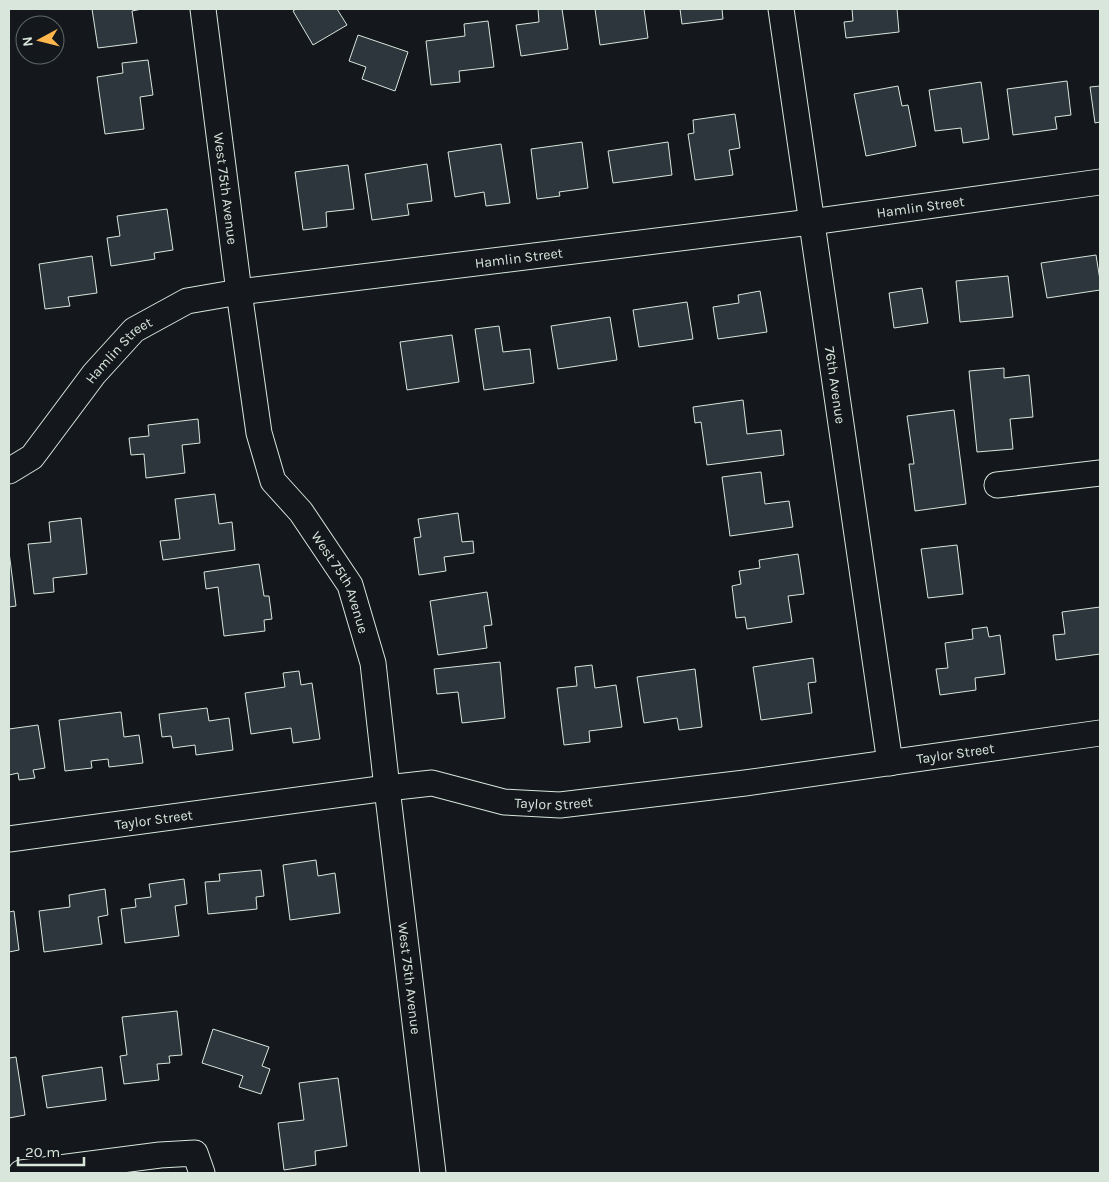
<svg xmlns="http://www.w3.org/2000/svg" width="1109" height="1182" viewBox="0 0 1109 1182" font-family="Karla,sans-serif">
<style>
.building{fill:#2c363c;stroke:#d8e6dc}
.lines{fill:none;stroke-linecap:round;stroke-linejoin:round}
.minor-casing{stroke:#d8e6dc;stroke-width:27}
.minor{stroke:#14181c;stroke-width:25}
.labels{text-anchor:middle;dominant-baseline:central;stroke-width:4;stroke-linejoin:round;paint-order:stroke}
.street-label{font-size:14px;fill:#d8e6dc;stroke:#14181c}
</style>
<rect width="100%" height="100%" fill="#14181c"/>
<path class="building" d="M92,9H142L132,11L137,43L98,48Z
M296,9H337L347,25L313,45L293,11Z
M538,9H562L568,49L521,56L516,25L539,22Z
M595,9H644L648,38L600,45Z
M680,9H722L723,19L682,24Z
M852,9H897L899,32L846,38L844,22L853,21Z
M488,21L494,67L459,71L460,82L431,85L426,41L465,36L464,24Z
M358,35L408,52L395,91L362,79L366,67L349,61Z
M148,60L153,95L140,97L144,129L105,134L97,77L123,73L122,63Z
M1067,81L1071,115L1055,117L1057,129L1013,135L1007,89Z
M981,82L989,139L963,143L961,128L935,131L929,90Z
M898,86L902,106L908,105L916,146L866,156L854,94Z
M1100,86V122L1095,123L1090,87Z
M735,114L740,148L729,150L733,175L695,180L688,134L694,133L693,120Z
M582,142L588,188L559,192L560,196L537,199L531,149Z
M668,142L672,175L613,183L608,151Z
M501,144L510,203L486,206L484,192L455,197L448,152Z
M427,164L432,201L407,204L409,215L372,220L365,174Z
M348,165L354,209L326,212L327,227L303,230L295,172Z
M167,209L173,250L154,253L155,259L111,266L107,238L120,236L117,216Z
M1096,255L1100,280V290L1047,298L1041,263Z
M92,256L97,293L68,297L70,306L45,309L39,264Z
M1008,276L1013,317L960,322L956,281Z
M922,288L928,323L894,328L889,293Z
M760,291L767,332L718,339L713,307L739,303L738,295Z
M687,302L693,339L639,347L633,310Z
M610,317L617,360L558,369L551,326Z
M499,326L503,352L530,349L534,383L484,390L475,329Z
M452,335L459,382L407,390L400,342Z
M1004,368V378L1029,375L1033,417L1010,419L1013,449L977,452L969,371Z
M743,400L747,434L781,430L784,455L707,465L701,422L695,423L693,407Z
M954,410L966,504L915,511L909,464H914L907,416Z
M198,419L200,443L182,445L185,473L146,478L144,454L131,455L129,438L149,436L148,425Z
M761,472L765,504L789,501L793,527L730,536L722,477Z
M215,494L219,524L232,522L235,550L163,560L160,541L180,539L175,499Z
M458,513L462,542L473,541L474,553L444,557L446,571L419,575L414,538L421,537L418,519Z
M81,518L87,574L53,578L54,592L34,594L28,544L51,542L49,522Z
M957,545L963,594L928,598L921,549Z
M9,552L16,606L9,607Z
M798,554L804,594L788,596L792,622L747,629L745,617L736,618L732,586L741,584L739,571L760,568L759,560Z
M259,564L264,596H269L272,619L264,620L265,631L224,636L218,587L206,589L204,572Z
M487,592L492,625L484,626L487,648L438,655L430,601Z
M1100,607V654L1056,660L1053,635L1065,634L1062,612Z
M987,627L989,637L1000,635L1005,674L975,678L976,690L940,695L936,669L948,668L945,643L973,639L972,629Z
M813,658L816,682L808,683L812,713L761,720L753,667Z
M500,662L505,718L462,723L458,692L437,694L434,669Z
M592,665L595,688L616,685L622,727L589,731L590,742L564,745L557,688L577,686L575,667Z
M695,669L702,727L679,730L677,718L644,723L637,677Z
M299,671L301,685L312,683L320,739L293,743L291,728L251,734L245,693L285,687L283,673Z
M207,708L209,721L229,718L233,750L196,755L195,745L173,748L171,736L162,737L159,714Z
M121,712L124,737L139,735L143,763L109,767L108,759L91,761L92,768L65,771L59,720Z
M38,725L45,768L33,770L35,778L19,780L18,773L9,775V729Z
M316,860L318,876L335,873L340,913L290,920L283,865Z
M261,870L264,896L256,897L257,909L208,914L205,882L220,881L219,874Z
M184,879L187,904L175,906L179,936L125,943L121,909L136,907L135,899L151,897L149,884Z
M105,889L108,915L98,917L102,944L44,952L39,911L70,907L69,895Z
M14,911L19,950L9,952V912Z
M177,1011L182,1055L169,1056L170,1063L157,1064L159,1080L124,1084L120,1056L127,1055L122,1017Z
M213,1029L269,1047L262,1066L270,1069L261,1094L239,1087L243,1076L202,1063Z
M16,1057L25,1115L9,1118V1058Z
M102,1067L106,1100L47,1108L42,1076Z
M338,1078L347,1146L315,1151L316,1165L284,1170L278,1123L304,1120L299,1083Z"/>
<g class="lines">
<g class="minor-casing">
<g id="minor">
<path id="s1" d="M203,9L239,292L259,433L273,481L301,512L350,585L373,663L387,788L433,1173"/>
<path id="s2" d="M781,9L890,763"/>
<path id="s3" d="M9,471L32,457L94,374L134,330L187,301L239,292L811,222L1100,182"/>
<path d="M997,485L1100,473"/>
<path id="s4" d="M9,839L387,788L432,783L504,802L560,805L745,783L1100,733"/>
<path d="M21,1173L160,1155L195,1153L202,1173"/>
</g>
</g>
<use href="#minor" class="minor"/>
</g>
<g class="labels">
<g class="street-label">
<text stroke="none"><textPath href="#s1" startOffset="181">West 75th Avenue</textPath></text>
<text stroke="none"><textPath href="#s3" startOffset="990">Hamlin Street</textPath></text>
<text stroke="none"><textPath href="#s3" startOffset="585">Hamlin Street</textPath></text>
<text stroke="none"><textPath href="#s3" startOffset="165">Hamlin Street</textPath></text>
<text stroke="none"><textPath href="#s2" startOffset="380">76th Avenue</textPath></text>
<text stroke="none"><textPath href="#s1" startOffset="601">West 75th Avenue</textPath></text>
<text stroke="none"><textPath href="#s4" startOffset="956">Taylor Street</textPath></text>
<text stroke="none"><textPath href="#s4" startOffset="551">Taylor Street</textPath></text>
<text stroke="none"><textPath href="#s4" startOffset="146">Taylor Street</textPath></text>
<text stroke="none"><textPath href="#s1" startOffset="1006">West 75th Avenue</textPath></text>
</g>
</g>
<rect width="1109" height="1182" fill="none" stroke="#d8e6dc" stroke-width="20"/>
<g transform="translate(40 40) rotate(263)"><circle r="24" fill="#14181c" stroke="#626a69"/>
<path d="M0-4L9 19L0 12L-9 19Z" fill="#ffb74d"/>
<text y="-8" font-size="14" font-weight="bold" text-anchor="middle" fill="#d8e6dc">N</text>
</g>
<path d="M18 1157v8h66v-8" fill="none" stroke="#d8e6dc" stroke-width="2.5"/>
<text x="25" y="1157" font-size="15" fill="#d8e6dc" stroke="#14181c" stroke-width="4" paint-order="stroke">20 m</text>
</svg>
